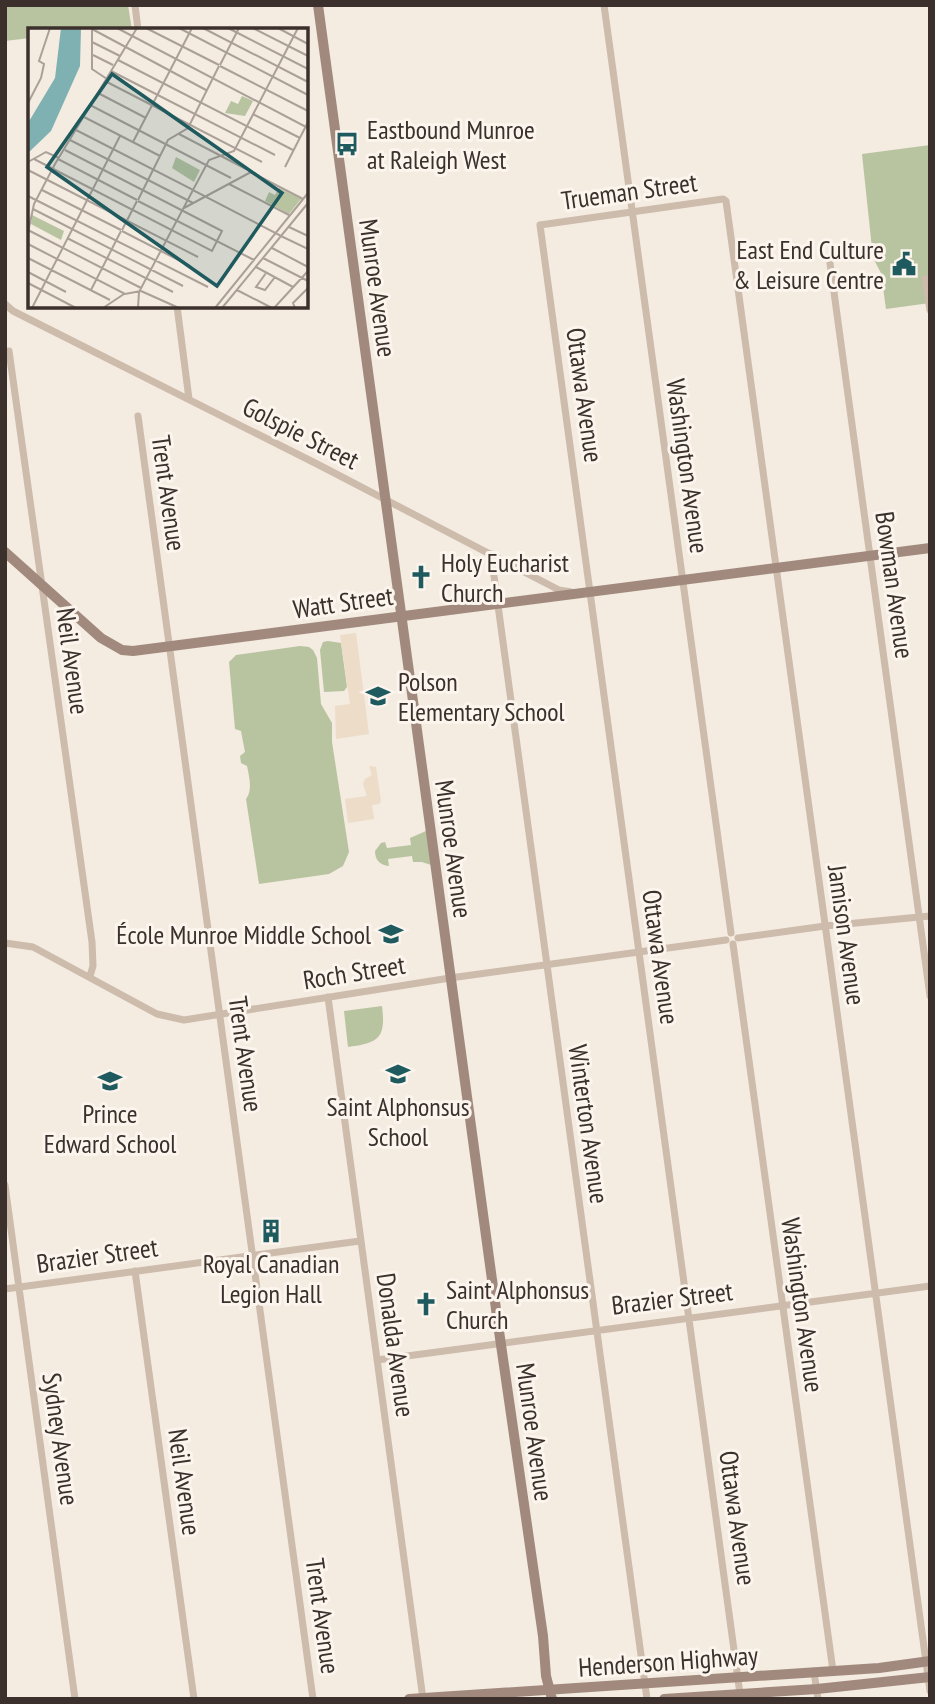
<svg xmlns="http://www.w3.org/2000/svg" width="935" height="1704" viewBox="0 0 935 1704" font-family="'PT Sans Narrow',sans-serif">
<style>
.green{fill:#b8c4a0}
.plaza{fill:#ecdcc8}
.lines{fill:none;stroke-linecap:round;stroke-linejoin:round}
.street{stroke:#cdbbac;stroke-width:7}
.secondary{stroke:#a18a7d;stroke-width:10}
.labels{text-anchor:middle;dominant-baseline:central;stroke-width:6;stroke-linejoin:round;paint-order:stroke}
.poi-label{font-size:26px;fill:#3b302b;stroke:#fbf5ee;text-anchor:start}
.street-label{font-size:26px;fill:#3b302b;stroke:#fbf5ee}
.inset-road{fill:none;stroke:#aaa098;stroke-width:2}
.view{fill:#1f5a5e;fill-opacity:0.15;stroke:#1f5a5e;stroke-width:3.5}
.inset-edge{fill:none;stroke:#3b302b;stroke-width:3.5}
</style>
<rect width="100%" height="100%" fill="#f4ebe1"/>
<path class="green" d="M5,5H128L132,30H30V38L5,41Z
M930,145V303L886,309L881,273L873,258L862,154Z
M328,641L341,643L347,687L344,691L324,692L320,650L323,642Z
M300,646L309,647L313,650L317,658L321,704L332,723V742L349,852L343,866L329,874L259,884L246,799C253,790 249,776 247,766L241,763L240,756L245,752L241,731L235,729L229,662L236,655Z
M426,831L431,865L422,862H413L412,856L388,859L389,866C380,865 375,860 375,851L381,843L385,842L387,848L411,845L410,838Z
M382,1006C386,1038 379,1043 348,1047L344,1011Z"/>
<path class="plaza" d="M356,633L369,734L336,739L335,706L350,704L340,635Z
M369,766L376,767L381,801L379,804L372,805L374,819L348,823L345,799L367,796L363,784L365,779L372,775Z"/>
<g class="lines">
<path class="street" d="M135,5L138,30
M604,5L731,933
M830,263L930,996
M925,279L930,310
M5,304L13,311L319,465L559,590L571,592
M177,306L189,399
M9,351L92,942L93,966L90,976
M138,416L313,1699
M491,554L647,1699
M738,938L825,926L930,916
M5,943L33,947L157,1014L184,1020L450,978L726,940
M733,944L833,1671
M328,997L423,1699
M5,1185L75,1699
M135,1271L194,1699
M5,1289L360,1241
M377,1360L930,1286
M814,1672L818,1699
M740,1694L540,225L723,199L726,201L930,1691"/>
<path class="secondary" d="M318,5L499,1331L543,1636L546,1676L552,1699
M5,552L101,638L122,650L133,651L930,548
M409,1699L879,1668L930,1661
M664,1699L817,1689L930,1677"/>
</g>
<defs>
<g id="bus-bare" transform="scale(1.89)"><path d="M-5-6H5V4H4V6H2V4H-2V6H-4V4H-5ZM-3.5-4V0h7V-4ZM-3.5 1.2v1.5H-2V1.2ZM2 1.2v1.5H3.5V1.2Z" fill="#1f5a5e" stroke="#fbf5ee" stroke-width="2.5" paint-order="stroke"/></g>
<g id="civic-bare" transform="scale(1.89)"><path d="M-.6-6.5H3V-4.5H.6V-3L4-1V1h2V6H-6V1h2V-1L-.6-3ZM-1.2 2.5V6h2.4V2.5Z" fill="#1f5a5e" stroke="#fbf5ee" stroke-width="2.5" paint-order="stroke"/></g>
<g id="church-bare" transform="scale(1.89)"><path d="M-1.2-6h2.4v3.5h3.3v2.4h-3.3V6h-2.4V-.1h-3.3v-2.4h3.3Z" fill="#1f5a5e" stroke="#fbf5ee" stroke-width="2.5" paint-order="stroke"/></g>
<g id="school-bare" transform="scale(1.89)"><path d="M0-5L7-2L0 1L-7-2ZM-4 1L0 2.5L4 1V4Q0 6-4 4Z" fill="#1f5a5e" stroke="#fbf5ee" stroke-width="2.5" paint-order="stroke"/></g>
<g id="building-bare" transform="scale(1.89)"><path d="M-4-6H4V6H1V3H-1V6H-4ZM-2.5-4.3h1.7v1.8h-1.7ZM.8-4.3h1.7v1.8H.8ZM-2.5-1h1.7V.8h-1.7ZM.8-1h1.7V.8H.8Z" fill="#1f5a5e" stroke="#fbf5ee" stroke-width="2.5" paint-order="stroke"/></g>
</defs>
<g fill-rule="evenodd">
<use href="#bus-bare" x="347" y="144"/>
<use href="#civic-bare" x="904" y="264"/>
<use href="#church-bare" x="421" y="577"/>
<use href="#school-bare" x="378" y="696"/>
<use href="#school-bare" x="391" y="934"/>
<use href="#school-bare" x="398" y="1074"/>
<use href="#school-bare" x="110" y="1081"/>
<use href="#building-bare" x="271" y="1231"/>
<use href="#church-bare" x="426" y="1304"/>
</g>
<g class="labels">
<g class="poi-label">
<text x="367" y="129">Eastbound Munroe<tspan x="367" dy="30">at Raleigh West</tspan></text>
<text x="884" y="249" text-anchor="end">East End Culture<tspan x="884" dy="30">&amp; Leisure Centre</tspan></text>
<text x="441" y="562">Holy Eucharist<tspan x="441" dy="30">Church</tspan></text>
<text x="398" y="681">Polson<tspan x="398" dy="30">Elementary School</tspan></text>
<text x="371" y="934" text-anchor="end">École Munroe Middle School</text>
<text x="398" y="1106" text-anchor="middle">Saint Alphonsus<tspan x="398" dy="30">School</tspan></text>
<text x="110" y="1113" text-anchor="middle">Prince<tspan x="110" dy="30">Edward School</tspan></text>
<text x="271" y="1263" text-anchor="middle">Royal Canadian<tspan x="271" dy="30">Legion Hall</tspan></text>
<text x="446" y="1289">Saint Alphonsus<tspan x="446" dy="30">Church</tspan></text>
</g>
<g class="street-label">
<text transform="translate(629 191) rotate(-8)">Trueman Street</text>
<text transform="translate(378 288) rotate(82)">Munroe Avenue</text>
<text transform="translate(585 395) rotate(82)">Ottawa Avenue</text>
<text transform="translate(301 433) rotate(27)">Golspie Street</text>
<text transform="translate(688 466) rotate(82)">Washington Avenue</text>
<text transform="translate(169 493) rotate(82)">Trent Avenue</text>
<text transform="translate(895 585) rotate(82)">Bowman Avenue</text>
<text transform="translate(343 602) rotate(-8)">Watt Street</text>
<text transform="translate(73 661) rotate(82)">Neil Avenue</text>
<text transform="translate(454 849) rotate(82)">Munroe Avenue</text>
<text transform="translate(847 935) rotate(82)">Jamison Avenue</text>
<text transform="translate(661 957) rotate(82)">Ottawa Avenue</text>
<text transform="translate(354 972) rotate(-9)">Roch Street</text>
<text transform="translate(246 1054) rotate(82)">Trent Avenue</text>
<text transform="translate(589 1124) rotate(82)">Winterton Avenue</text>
<text transform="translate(97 1255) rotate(-8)">Brazier Street</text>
<text transform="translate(672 1298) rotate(-7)">Brazier Street</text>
<text transform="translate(803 1305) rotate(82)">Washington Avenue</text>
<text transform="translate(396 1345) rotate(82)">Donalda Avenue</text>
<text transform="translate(535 1432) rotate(82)">Munroe Avenue</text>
<text transform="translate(61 1439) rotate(82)">Sydney Avenue</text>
<text transform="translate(185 1482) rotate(82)">Neil Avenue</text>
<text transform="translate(738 1518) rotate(82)">Ottawa Avenue</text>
<text transform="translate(323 1616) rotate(82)">Trent Avenue</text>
<text transform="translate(668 1661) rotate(-4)">Henderson Highway</text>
</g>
</g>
<g transform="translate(28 28)">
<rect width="280" height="280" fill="#f4ebe1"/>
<path d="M214,68L225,73L217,88L197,85L203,73L210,76ZM148,129L172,142L166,154L144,140ZM251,160L273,171L261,186L237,173L241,164L247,167ZM4,187L36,203L33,212L3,196Z" fill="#b8c4a0"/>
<path d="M33,0H53L52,38L23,103L0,125V95L27,50Z" fill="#7fb0b2"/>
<path class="inset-road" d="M89,0L280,100M118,0L191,37M151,0L280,67M175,0L280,54M200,0L280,41M225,0L280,28M250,0L280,16M64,1L178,62M64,1V41L79,51M64,14L92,28M65,27L85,37M90,32L265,122M192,37L211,0M192,38L280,83M83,43L247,127M77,53L234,134M70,65L118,90M0,75L13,50L16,36L11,33L22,0M62,77L203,150M225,86L272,110M56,89L132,128M46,101L165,162L181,132L206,123L270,0M151,106L218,141M42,112L165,175M105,114L164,0M6,131L184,223L194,203L37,122M30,131L109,172M0,134L18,124L31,130M257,139L280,94M0,142L170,229M201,156L261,187M14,162L93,202M0,168L180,259M110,172L140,112L160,100L191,38M110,173L226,232M156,180L223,144L275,171M5,181L155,258M261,199L280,208M0,202L113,260M94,202L109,173M94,203L162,238M0,204L6,176L27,136L109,0M39,210L145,264M0,216L97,266L113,263M244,220L280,239M0,230L82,272M235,230L280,253M228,239L265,259M0,244L38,264M238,245L228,259L237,262L247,249M0,255L48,280M63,262L93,203M209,262L244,280M113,263L151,280M4,280L92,108M75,280L96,266M110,280L111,264L165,162L253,208L280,175M187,280L280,165M194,280L253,208L280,221M246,280L280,243M267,280L265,275L280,260"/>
<path class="view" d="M84,46L254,165L189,258L19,139Z"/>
<rect width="280" height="280" class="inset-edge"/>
</g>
<rect width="935" height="1704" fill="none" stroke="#3b302b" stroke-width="14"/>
</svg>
